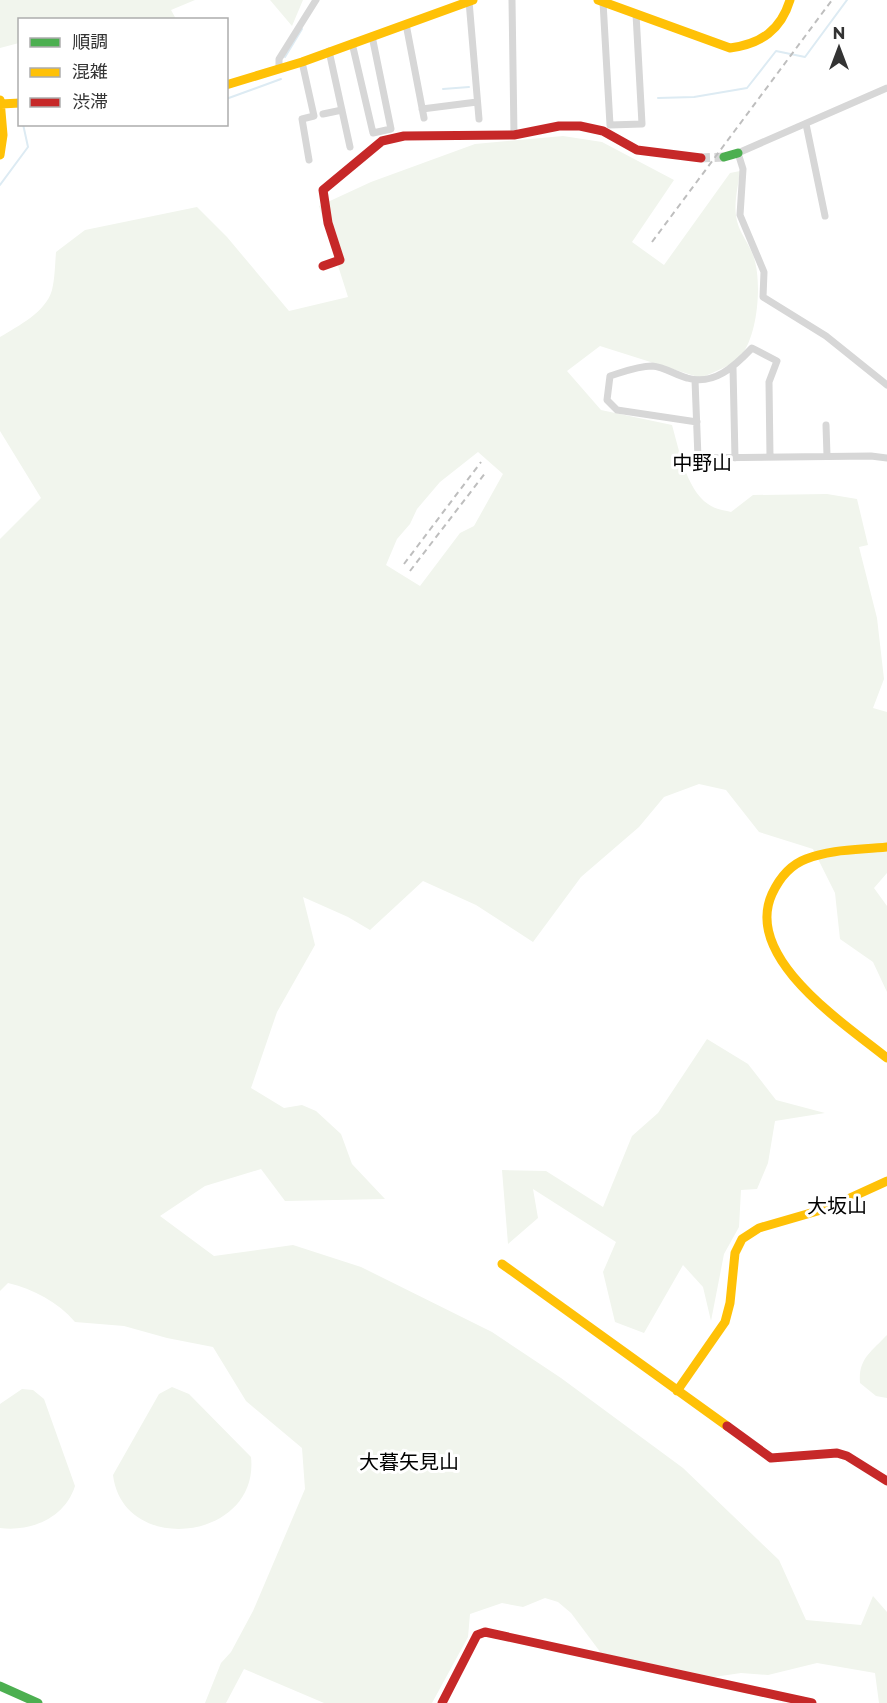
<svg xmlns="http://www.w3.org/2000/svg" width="887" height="1703" viewBox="0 0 887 1703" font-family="Montserrat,'Noto Sans JP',sans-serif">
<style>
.green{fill:#f1f5ed;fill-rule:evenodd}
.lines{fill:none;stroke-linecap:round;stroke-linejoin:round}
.stream{stroke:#ddebf3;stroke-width:2}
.secondary-tunnel{stroke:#d6d6d6;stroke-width:9;stroke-dasharray:9 4.5;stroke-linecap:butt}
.street{stroke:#d7d7d7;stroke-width:7}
.fast{stroke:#4caf50;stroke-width:9}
.slow{stroke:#ffc107;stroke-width:9}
.jam{stroke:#c62828;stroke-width:9}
.rail{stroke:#bebebe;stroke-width:2;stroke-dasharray:6 4.5;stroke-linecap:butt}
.labels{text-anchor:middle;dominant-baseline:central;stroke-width:6;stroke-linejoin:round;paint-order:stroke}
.quarter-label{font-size:20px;fill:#000;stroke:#fff}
</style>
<rect width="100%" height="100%" fill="#fff"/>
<path class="green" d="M0,0H195L171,10L176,19L20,20L19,43L0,48Z
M270,0H303L292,26Z
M563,136L602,142L674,180L632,242L664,265L730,173L740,171C738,187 733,205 737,221C740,234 750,245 754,258C762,283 758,335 741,356C732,366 713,372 701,378L600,346L567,371L601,410L672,425C679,449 686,489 708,504C714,509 723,510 731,512L753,495L827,494L857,499L868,545L859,547L877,618L884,679L873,708L887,712V873L874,888L887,906V992L873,962L840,939L835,893L813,849L759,832L726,790L699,784L664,797L639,827L581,877L533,942L476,905L423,881L370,930L348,917L303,897L315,945L277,1012L251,1088L284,1108L302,1105L316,1111L341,1134L352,1164L385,1199L285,1201L261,1169L205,1186L160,1216L214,1256L293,1245L361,1267L492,1332L561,1378L683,1468L779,1560L806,1620L861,1625L873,1596L887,1612V1703H879L875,1673L817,1663L768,1675L741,1673L714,1677L601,1653L571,1613L558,1602L545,1598L523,1607L502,1603L470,1614L468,1637L432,1703H324L244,1669L226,1703H205L221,1663L231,1652L253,1611L305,1489L302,1448L246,1401L213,1347L167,1338L124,1326L75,1322C58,1302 33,1289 8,1283L0,1291V539L41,498L0,431V337C18,326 46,312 52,290C55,278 55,264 56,252L85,230L197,207L227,237L289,311L348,297L319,206L371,182L475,144ZM478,452L503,474L474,526L460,533L420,586L386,565L397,539L410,524L417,509L440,482Z
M707,1039L748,1064L776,1100L825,1113L775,1121L768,1163L757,1189L741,1190L739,1227L724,1254L711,1321L703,1287L683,1265L644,1333L615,1322L603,1272L616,1242L533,1189L538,1218L508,1244L502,1170L546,1171L603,1207L632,1136L658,1113Z
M887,1335V1398L876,1396L860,1383C858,1359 871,1352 887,1335Z
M172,1387L189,1394L251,1457C260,1541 123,1557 113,1475L159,1394Z
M22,1389L33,1390L44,1399L75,1486C65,1518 31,1532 0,1528V1404Z"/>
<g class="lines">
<path class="stream" d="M285,57L302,29
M443,89L469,87
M658,98L694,97L747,88L776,51L805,57L847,0
M226,99L281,79
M0,185L28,147L23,124"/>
<path class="secondary-tunnel" d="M701,158L724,157"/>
<path class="street" d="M512,0L514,135
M469,1L479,119
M603,2L610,125L642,124L636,14
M406,24L424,118
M352,43L373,133L391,129L372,36
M329,51L350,147
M302,62L314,116L302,119L309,160
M279,69V59L316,0
M887,88L738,153L743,169L740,215L764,272L763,297L826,336L887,385
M422,109L477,102
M323,114L342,110
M806,124L825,216
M733,368L735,458
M695,380L698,458L871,456L887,458
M697,422L617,410L607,400L610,376C623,372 638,366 652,366C665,367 675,375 687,378C714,386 735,366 752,348L777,361L769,382L770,457
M826,425L827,456"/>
<path class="fast" d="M724,157L738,153
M0,1686L38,1703"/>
<path class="slow" d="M598,0L730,48C761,44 781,30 790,0
M226,85L302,62L473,0
M0,100L3,135L0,155
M1,104L20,103
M887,847C860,850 831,849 806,859C790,865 779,879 772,894C743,958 845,1024 887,1058
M502,1264L727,1426
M677,1391L725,1322L730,1303L735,1253L742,1239L759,1228L828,1208L887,1181"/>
<path class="jam" d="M323,266L340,260L328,223L323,190L382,141L404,136L514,135L559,126H580L603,131L637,150L701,158
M727,1426L771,1458L837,1453L847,1456L887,1481
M442,1703L477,1635L485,1632L812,1703"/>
<path class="rail" d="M652,242L832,0
M404,564L481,462
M410,571L486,472"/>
</g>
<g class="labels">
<g class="quarter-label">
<text x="702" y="463">中野山</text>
<text x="837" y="1206">大坂山</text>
<text x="409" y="1462">大暮矢見山</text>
</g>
</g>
<rect x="18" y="18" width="210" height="108" fill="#ffffff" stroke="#adadad" stroke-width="1.5"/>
<rect x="30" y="38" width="30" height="9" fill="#4caf50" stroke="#adadad" stroke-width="1.5"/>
<text x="72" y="48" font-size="18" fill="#333333">順調</text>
<rect x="30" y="68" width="30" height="9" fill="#ffc107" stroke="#adadad" stroke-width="1.5"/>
<text x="72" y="78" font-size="18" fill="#333333">混雑</text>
<rect x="30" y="98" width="30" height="9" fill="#c62828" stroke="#adadad" stroke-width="1.5"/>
<text x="72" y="108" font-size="18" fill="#333333">渋滞</text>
<g transform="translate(839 48)" stroke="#ffffff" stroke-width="4.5" paint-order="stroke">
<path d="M0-4.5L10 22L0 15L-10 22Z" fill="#333333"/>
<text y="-9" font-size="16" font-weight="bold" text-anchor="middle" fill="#333333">N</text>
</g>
</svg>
